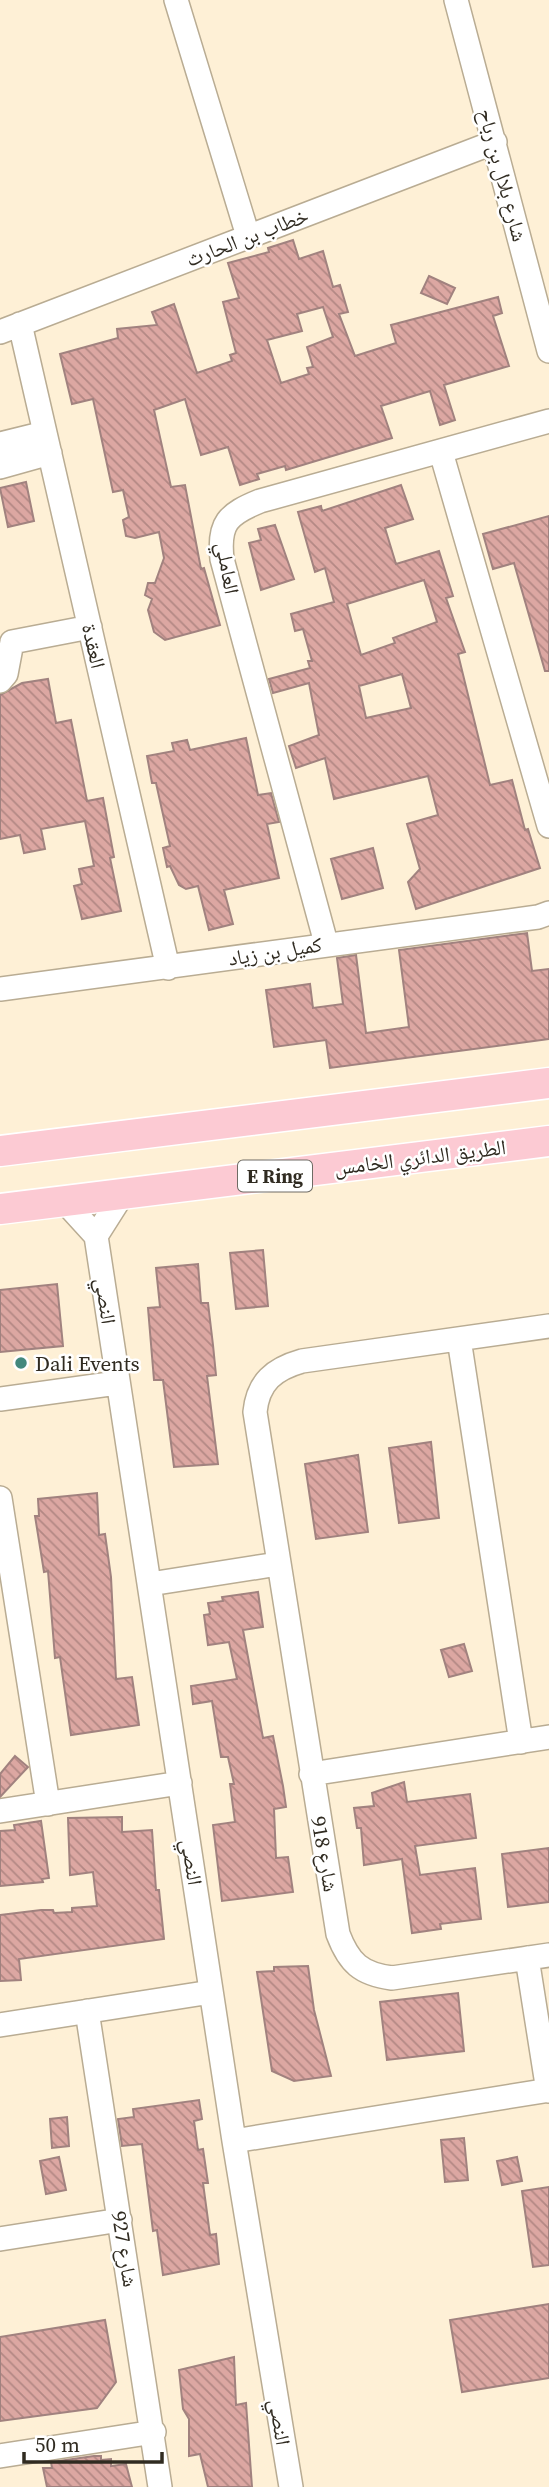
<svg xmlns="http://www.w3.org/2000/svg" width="549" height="2487" viewBox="0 0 549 2487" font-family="'Source Serif 4','Noto Naskh Arabic',serif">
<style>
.building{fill:url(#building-back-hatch);stroke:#a1827f;stroke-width:2;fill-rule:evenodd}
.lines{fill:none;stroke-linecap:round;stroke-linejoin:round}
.minor-casing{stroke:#b9ac93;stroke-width:26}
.major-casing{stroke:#fff;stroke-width:33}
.minor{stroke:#fff;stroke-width:23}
.major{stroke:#fccad3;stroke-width:30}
.poi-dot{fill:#43887d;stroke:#fff;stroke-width:2.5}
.labels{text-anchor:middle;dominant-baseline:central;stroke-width:5;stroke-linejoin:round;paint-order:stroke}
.shield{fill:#fff;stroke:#6e6b64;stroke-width:2}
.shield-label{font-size:19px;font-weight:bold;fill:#302b21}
.street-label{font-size:21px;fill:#302b21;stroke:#fff}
.poi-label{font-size:21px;fill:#302b21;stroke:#fff;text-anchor:start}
</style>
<defs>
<pattern id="building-back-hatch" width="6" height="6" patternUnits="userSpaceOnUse" patternTransform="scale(1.75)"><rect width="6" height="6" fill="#dca7a2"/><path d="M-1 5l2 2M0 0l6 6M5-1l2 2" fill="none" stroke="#b38884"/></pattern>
</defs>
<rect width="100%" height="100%" fill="#fef0d6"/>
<path class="building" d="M293,240L299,259L323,251L333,287L340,285L348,312L339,314L355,356L396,343L391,325L498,297L502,313L493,316L509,366L444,385L455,420L440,425L430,391L381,406L392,438L286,470L285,466L257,474L259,479L240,485L228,447L201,455L185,399L154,410L171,487L185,485L201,569L204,568L220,625L165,640L154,632L148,610L152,599L145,595L148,583H155L164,558L159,532L135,538L126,536L123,520L129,517L123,490L113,492L93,399L72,404L60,354L118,338L117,329L157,325L152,312L174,304L197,373L232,361L230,355L236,353L223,302L239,298L228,263L269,252L268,248ZM323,307L333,337L307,347L313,367L307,368L309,374L281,383L267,340L302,331L297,314Z
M429,276L455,288L447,304L421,293Z
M26,482L34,521L8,527L0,488Z
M401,485L413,519L385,528L396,564L439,551L453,596L446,598L465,652L458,654L490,785L512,780L525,830L528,829L540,868L416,909L408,882L420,869L407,824L438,815L428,776L334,799L325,758L296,768L289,746L319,735L309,683L273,693L269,679L310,668L308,661H312L303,629L295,631L291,614L334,602L325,568L315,572L298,512L321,506L322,511ZM424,580L437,622L393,638L395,643L361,655L347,604ZM402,674L411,708L366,718L359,686Z
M549,516V671H545L514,563L493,569L483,534Z
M275,525L294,579L261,590L249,543L261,540L258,529Z
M48,679L56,723L71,720L87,801L103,798L114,857L110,858L121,911L82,919L74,886L82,884L79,869L94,866L85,821L41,829L45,849L24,853L20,835L0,839V695L22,683Z
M246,738L258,795L271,793L279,822L267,824L279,878L224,890L233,924L209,930L198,886L186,889L179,885L170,866L167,867L163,848L170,846L156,783H152L147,756L174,751L172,743L187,740L190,750Z
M373,848L383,888L342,899L331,859Z
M527,933L532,971L549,969V1039L330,1068L326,1040L274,1047L266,990L310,984L313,1008L343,1004L337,958L356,955L366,1033L409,1027L399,950Z
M263,1250L268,1306L236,1309L230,1253Z
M198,1264L201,1303H208L213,1345L216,1375L207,1376L218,1464L174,1467L163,1380H154L148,1308L160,1307L156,1268Z
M57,1284L63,1346L0,1352V1290Z
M431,1442L439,1518L399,1523L389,1448Z
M358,1455L368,1532L316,1539L305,1464Z
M97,1493L99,1535L105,1534L111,1577L116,1679L132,1677L139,1725L71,1735L60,1657L55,1658L48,1571L44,1572L35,1516H39L38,1499Z
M258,1592L263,1627L243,1630L263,1738L273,1736L283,1786L286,1807L274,1809L276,1858L288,1857L293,1892L222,1901L213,1825L235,1822L230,1784H234L228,1757H221L212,1701L193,1704L191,1686L237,1679L229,1642L208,1645L204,1615L210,1614L208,1603L223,1601L222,1597Z
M464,1644L472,1671L449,1677L441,1650Z
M15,1756L28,1767L0,1797V1774Z
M404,1782L407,1802L470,1794L476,1838L415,1846L420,1875L475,1868L481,1919L440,1924L441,1929L412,1933L402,1859L364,1865L361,1828H357L354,1808L374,1806L372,1793Z
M122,1817V1832L152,1830L156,1890H159L164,1939L19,1959L21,1980L0,1981V1915L41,1910H53L54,1913L72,1912V1908L97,1906L93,1872L70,1875L68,1818Z
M41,1821L49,1878L42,1879L43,1882L0,1886V1831L15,1830L14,1825Z
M549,1848V1902L508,1907L502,1854Z
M308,1966L314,2010L331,2076L294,2081L272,2071L257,1972L274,1971V1967Z
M458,1993L464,2051L387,2060L380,2002Z
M199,2100L202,2119L194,2121L198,2150L203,2149L208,2183H203L210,2235L216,2234L219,2264L163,2275L157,2230L153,2231L142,2144L122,2146L118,2119L134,2117L133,2109Z
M67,2117L69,2146L52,2148L50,2119Z
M464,2138L468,2180L445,2182L441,2140Z
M59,2157L66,2190L46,2194L40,2161Z
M517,2157L522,2181L502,2185L497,2161Z
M549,2187V2265L533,2267L522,2191Z
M549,2304V2378L462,2392L450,2320Z
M105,2320L116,2382L97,2408L0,2421V2337Z
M234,2357L236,2405L246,2403L252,2487H208L200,2454L189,2456V2419L183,2409L179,2370Z
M94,2456H101V2460L111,2459V2466L126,2464L132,2487H47L43,2468H52L51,2462Z"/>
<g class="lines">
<g class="minor-casing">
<path id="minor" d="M176,0L248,236
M456,0L549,351
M20,324L168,968
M0,332L495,142
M0,444L45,433
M441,452L549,826
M0,467L50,453
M12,642L90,627
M0,681L6,674L12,642
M326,943L222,559C218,523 228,514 260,501L549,421
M0,989L538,917L549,913
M65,1202L96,1236L234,2141L291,2487
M96,1236L122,1195
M549,1326L302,1361C274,1369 258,1382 255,1412L338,1934C349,1963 361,1974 392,1978L549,1955
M459,1339L521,1742
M0,1399L117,1383
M0,1498L48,1804
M150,1584L278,1564
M311,1774L549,1737
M0,1811L180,1783
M527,1958L548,2091
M87,2011L160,2487
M0,2025L211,1992
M234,2141L549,2090
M0,2239L120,2220
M0,2456L154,2432"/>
</g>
<g class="major-casing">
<path id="major" d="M0,1151L549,1083
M0,1209L549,1141"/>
</g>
<use href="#minor" class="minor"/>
<use href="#major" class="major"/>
</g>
<circle class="poi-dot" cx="21" cy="1363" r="7"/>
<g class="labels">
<rect class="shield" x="238" y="1160.5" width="74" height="31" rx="5"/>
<g class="shield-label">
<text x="275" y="1176">E Ring</text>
</g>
<g class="street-label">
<text transform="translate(503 175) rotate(75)">شارع بلال بن رباح</text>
<text transform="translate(247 237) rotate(-21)">خطاب بن الحارث</text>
<text transform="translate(228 568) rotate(80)">العاملي</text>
<text transform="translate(94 646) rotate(77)">العقدة</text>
<text transform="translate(275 951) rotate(-9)">كميل بن زياد</text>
<text transform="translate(420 1157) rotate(-7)">الطريق الدائري الخامس</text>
<text transform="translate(106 1301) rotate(82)">النصي</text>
<text transform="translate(325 1854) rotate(80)">شارع 918</text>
<text transform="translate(192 1862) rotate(81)">النصي</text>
<text transform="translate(125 2249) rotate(81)">شارع 927</text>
<text transform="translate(280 2422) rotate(81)">النصي</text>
</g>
<g class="poi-label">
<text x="35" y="1363">Dali Events</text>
</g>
</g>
<path d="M24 2452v10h138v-10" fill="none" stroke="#302b21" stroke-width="3.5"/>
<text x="35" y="2452" font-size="21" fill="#302b21" stroke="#ffffff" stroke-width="5" paint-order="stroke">50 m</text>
</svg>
